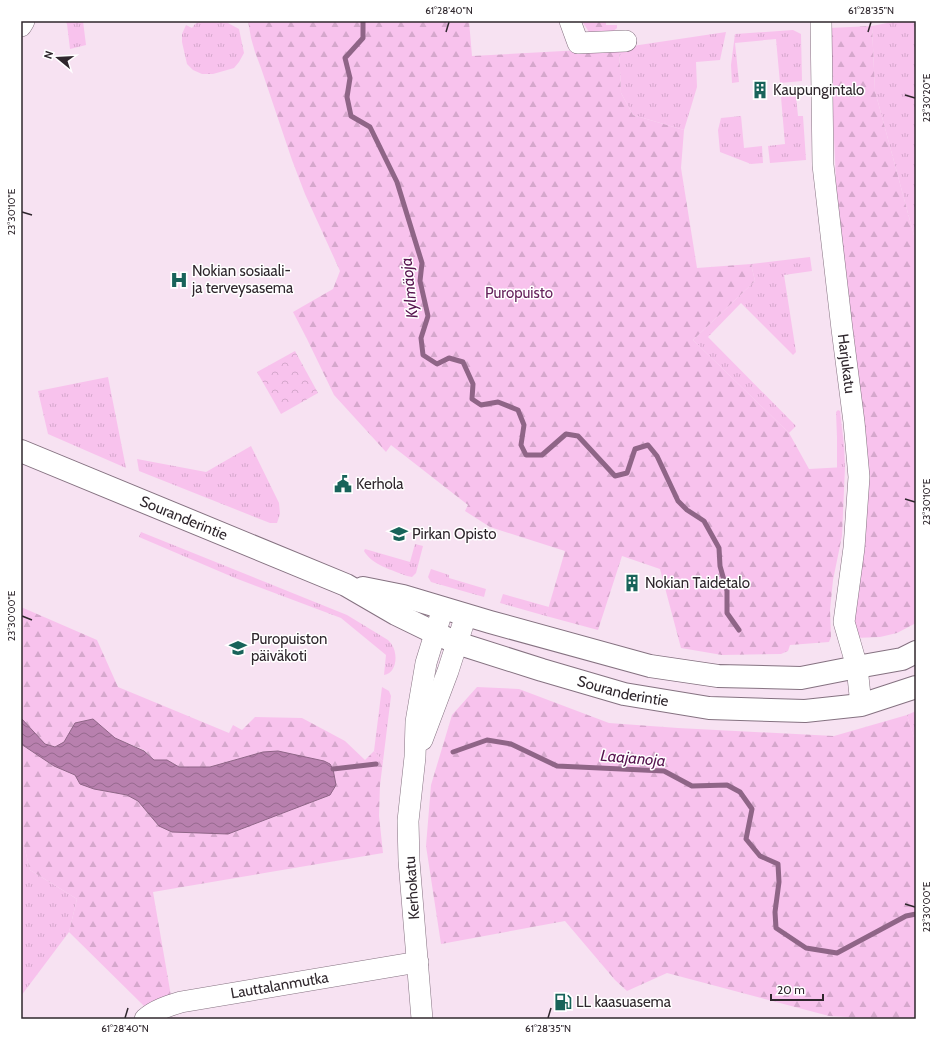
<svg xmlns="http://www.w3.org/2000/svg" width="937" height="1040" viewBox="0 0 937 1040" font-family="Cabin,sans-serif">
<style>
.grass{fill:url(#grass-tufts)}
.forest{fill:url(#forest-firs)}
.park{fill:url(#park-crowns)}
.water{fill:url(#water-waves);stroke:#8f6587}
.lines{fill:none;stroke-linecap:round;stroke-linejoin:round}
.stream{stroke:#8f6587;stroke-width:5}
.minor-casing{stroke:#857281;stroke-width:22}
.tertiary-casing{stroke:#857281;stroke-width:24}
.minor{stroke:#fff;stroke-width:21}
.tertiary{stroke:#fff;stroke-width:22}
.ticks{fill:none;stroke:#2f272d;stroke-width:1.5}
.labels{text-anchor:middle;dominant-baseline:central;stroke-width:3;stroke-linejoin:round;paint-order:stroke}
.poi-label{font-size:15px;fill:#2f272d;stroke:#fff;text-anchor:start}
.park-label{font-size:15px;fill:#67235d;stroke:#fff}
.street-label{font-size:15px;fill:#2f272d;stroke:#fff}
.water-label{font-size:16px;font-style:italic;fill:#57144f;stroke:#fff}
.neatline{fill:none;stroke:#2f272d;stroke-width:1.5}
.ticks-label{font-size:10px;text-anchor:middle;fill:#2f272d}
</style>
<defs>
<pattern id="grass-tufts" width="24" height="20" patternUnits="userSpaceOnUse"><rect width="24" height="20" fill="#f8c2ed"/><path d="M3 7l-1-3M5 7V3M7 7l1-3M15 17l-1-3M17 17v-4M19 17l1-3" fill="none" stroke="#d5a7cc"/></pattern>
<pattern id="forest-firs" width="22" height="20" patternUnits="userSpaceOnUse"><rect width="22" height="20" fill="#f8c2ed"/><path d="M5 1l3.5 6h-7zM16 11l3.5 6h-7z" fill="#d5a7cc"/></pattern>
<pattern id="park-crowns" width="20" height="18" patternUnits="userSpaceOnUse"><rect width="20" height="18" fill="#f8c2ed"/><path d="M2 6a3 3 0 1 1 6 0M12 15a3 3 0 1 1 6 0" fill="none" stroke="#d5a7cc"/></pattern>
<pattern id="water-waves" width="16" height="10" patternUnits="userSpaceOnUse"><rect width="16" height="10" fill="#b880ae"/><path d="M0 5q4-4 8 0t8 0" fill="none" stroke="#96698e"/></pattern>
</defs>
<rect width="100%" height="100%" fill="#f7e2f2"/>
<path class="grass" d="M65,21H83L86,45L70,49L67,24Z
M201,21L221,22L228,23L239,29L244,53L239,62L234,68L213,74H202L193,70L187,64L182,42V34L186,25L192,28L195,24Z
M897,21H916V243L875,91L872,26Z
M793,30L801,34L802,81L780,83L776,39L735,43L739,82L732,83L731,65L735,34Z
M726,32L720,60L696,62L697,87L684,130L633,115L621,93L619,48Z
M796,96L798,116H803L806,160L770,163L768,146L785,144L781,97Z
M741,116L744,148L762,146L763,163L751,164L720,152L718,130L721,118Z
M810,257L812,271L784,275L796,352L793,355L741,303L708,337L796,426L789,433L693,340L755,281L751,264Z
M108,377L126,468L48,434L38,391Z
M838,410L840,411L844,445L845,467L837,468V437L836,412Z
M251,446L279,503L280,514L277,523H270L139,471L137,459L206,472Z
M141,532L347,615L388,640C389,641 391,643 392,645C398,654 397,673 384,675L386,655L341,618L235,578L139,537Z
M415,544L423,546L416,573L412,577L407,576C392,570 372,565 364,551L365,549L410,562Z
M431,569L449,575V578L486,589L484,597L431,582L428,577Z
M503,594L549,607L546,616L500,603Z
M382,687L389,691L391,696L383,761L374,751Z
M916,711V744L907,715Z
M21,833L30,870L77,899L69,932L21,996Z"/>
<path class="forest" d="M248,21H469L472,56L619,48L621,93L633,115L684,130L681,168L697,268L751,264L755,281L693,340L789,433L809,469L845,467L842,536L833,580L830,610L831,637L829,642L790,645L788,651L781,654L722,655L681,648L660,569L622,556L598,630L546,616L565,551L490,527L465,511L468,505L391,445L386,452L334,395L307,339L293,312L333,289L340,271L305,194L292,160L261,68L255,52L251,38Z
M582,21H606V25H617V28L610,34L598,35L589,32Z
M872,26L875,91L916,243V623L897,633L880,637L855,638L851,624L863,544L838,225L829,28Z
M21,607L97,640L118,687L229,733L233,725L242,730L255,717L302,718L345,741L365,760L374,751L383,761L380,785L379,816L383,853L153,892L171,996L144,1006L69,932L77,899L30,870L21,833V744L54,766L75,775L80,784L94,789L127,795L138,801L159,826L263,752L210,767H179L167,760H154L144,750L115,738L93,719L75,723L64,742L56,747L45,745L21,718Z
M477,687L519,689L609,723L678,728L834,736L907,715L916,744V1019H884L829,1016L667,973L627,991L615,980L565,921L441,944L426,846L431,785L452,715Z"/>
<path class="park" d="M295,351L318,393L281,414L257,372Z"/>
<path class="water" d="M21,718L45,744L55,747L64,742L75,723L93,719L115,738L144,751L154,760H167L179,767H210L263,752L278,751L324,761L330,764L333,769L336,785L330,795L228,834L172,832L159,826L138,801L127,795L94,789L80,784L75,775L54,766L21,744Z"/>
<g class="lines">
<path class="stream" d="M363,21V38L345,58L350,78L347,97L351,116L370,127L397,182L422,263L420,281L428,316L421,338L423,355L437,364L449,358L463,362L473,384L472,399L481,405L498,402L518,410L524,425L521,445L526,455H542L566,434L578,436L615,476L627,473L635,449L648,445L657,456L678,501L687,510L704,521L719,548L720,566L727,591V613L739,630
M453,752L487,740L511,744L557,766L664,771L692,786L727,785L740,792L752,809L746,839L760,856L778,864L779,882L775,912L776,928L806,948L837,953L906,916L916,914
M333,769L376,764"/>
<g class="minor-casing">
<g id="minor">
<path d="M570,21L578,43L626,41"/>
<path id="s1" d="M821,21L823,165L842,329L854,422L859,477L854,548L844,622L857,667L861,705"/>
<path d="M21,26L24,21"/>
<path d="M422,740L448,671L466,615"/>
<path id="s2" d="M145,1019C155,1010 168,1006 181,1002L418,962"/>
<path d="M422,1019L409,861L408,821L415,757L416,722L426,663L443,608"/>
</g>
</g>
<g class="tertiary-casing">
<g id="tertiary">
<path id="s3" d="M21,451L346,585L396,614L435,633L457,643L542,670L624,694L709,708L805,711L861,705L916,687"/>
<path d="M363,588L403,596L490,622L650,666L718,676L801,678L857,667L902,659L916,652"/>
</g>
</g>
<use href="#minor" class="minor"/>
<use href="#tertiary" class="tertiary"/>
</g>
<path class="ticks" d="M446,32L449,22M868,32L871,22M905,95L915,98M22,212L32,215M905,499L915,502M22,616L32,620M905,904L915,907M125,1018L128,1008M548,1018L551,1008"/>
<defs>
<g id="building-bare" transform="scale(1.38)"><path d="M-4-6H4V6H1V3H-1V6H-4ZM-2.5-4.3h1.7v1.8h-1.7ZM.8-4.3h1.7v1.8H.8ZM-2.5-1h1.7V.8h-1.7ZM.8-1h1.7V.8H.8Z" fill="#18635a" stroke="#fff" stroke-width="2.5" paint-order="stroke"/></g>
<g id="hospital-bare" transform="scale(1.38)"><path d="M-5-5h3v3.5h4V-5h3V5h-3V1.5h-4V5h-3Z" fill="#18635a" stroke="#fff" stroke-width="2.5" paint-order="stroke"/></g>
<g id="civic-bare" transform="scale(1.38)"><path d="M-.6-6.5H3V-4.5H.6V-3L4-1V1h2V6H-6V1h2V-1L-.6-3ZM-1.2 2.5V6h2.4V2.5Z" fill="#18635a" stroke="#fff" stroke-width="2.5" paint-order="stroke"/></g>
<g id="school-bare" transform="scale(1.38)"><path d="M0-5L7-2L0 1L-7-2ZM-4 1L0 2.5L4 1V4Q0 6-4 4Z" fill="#18635a" stroke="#fff" stroke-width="2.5" paint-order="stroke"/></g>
<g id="fuel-bare" transform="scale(1.38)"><path d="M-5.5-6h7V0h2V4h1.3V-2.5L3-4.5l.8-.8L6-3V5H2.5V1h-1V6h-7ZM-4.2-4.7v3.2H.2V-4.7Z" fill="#18635a" stroke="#fff" stroke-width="2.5" paint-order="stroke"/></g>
</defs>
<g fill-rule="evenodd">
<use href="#building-bare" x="760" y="90"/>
<use href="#hospital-bare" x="179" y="280"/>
<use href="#civic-bare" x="343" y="484"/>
<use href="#school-bare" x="399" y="534"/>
<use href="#building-bare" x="632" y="583"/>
<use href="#school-bare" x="238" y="648"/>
<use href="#fuel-bare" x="563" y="1002"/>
</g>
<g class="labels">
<g class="poi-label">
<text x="773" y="90">Kaupungintalo</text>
<text x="192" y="271">Nokian sosiaali-<tspan x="192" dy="17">ja terveysasema</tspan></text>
<text x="356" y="484">Kerhola</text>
<text x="412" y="534">Pirkan Opisto</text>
<text x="645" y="583">Nokian Taidetalo</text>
<text x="251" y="639">Puropuiston<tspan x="251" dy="17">päiväkoti</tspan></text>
<text x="576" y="1002">LL kaasuasema</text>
</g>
<g class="park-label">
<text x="519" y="293">Puropuisto</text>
</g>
<g class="street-label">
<text stroke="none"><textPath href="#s1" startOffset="344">Harjukatu</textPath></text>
<text stroke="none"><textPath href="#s3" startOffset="176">Souranderintie</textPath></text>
<text stroke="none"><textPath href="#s3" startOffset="650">Souranderintie</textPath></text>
<text transform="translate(412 888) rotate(-94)">Kerhokatu</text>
<text stroke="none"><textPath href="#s2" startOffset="140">Lauttalanmutka</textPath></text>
</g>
<g class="water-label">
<text transform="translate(409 288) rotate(-96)">Kylmäoja</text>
<text transform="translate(633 758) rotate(5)">Laajanoja</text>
</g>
</g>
<rect width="937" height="1040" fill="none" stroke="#ffffff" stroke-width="44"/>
<g transform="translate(58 58) rotate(288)" stroke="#ffffff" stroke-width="3" paint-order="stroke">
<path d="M0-3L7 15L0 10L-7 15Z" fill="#2f272d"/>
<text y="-6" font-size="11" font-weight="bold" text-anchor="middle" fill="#2f272d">N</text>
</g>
<path d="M771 994v6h52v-6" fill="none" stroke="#2f272d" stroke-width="2"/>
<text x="777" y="994" font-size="12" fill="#2f272d" stroke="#ffffff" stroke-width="3" paint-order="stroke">20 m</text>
<rect x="22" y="22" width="893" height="996" class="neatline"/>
<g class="ticks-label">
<text x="449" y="14">61°28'40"N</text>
<text x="871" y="14">61°28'35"N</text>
<text transform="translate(926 98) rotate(-90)" y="4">23°30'20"E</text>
<text transform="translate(11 212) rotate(-90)" y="4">23°30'10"E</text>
<text transform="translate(926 502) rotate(-90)" y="4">23°30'10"E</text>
<text transform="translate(11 616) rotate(-90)" y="4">23°30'00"E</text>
<text transform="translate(926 907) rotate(-90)" y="4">23°30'00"E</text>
<text x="125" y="1032">61°28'40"N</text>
<text x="548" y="1032">61°28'35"N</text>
</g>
</svg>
